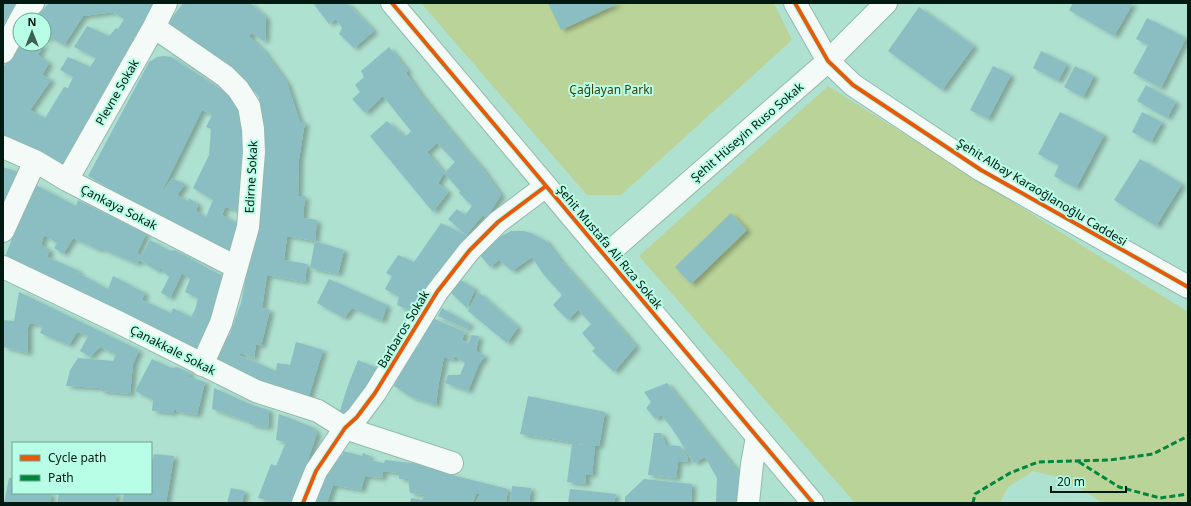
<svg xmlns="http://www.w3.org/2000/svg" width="1191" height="506" viewBox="0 0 1191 506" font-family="'Noto Sans',sans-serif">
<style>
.green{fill:#bad399}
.building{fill:#8bbec2;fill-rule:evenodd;filter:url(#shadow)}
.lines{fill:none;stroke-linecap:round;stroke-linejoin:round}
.minor-casing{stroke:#91b9ac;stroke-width:24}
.minor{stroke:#f3faf8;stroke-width:22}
.quiet{stroke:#00873e;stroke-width:3;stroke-dasharray:6 3;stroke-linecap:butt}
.cycleway-casing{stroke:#b8fee6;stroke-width:6}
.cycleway{stroke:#e8590c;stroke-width:4}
.labels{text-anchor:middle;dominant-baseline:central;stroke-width:4;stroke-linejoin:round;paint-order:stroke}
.park-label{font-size:12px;fill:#3b3c08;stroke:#b8fee6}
.street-label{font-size:12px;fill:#001911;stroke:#b8fee6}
</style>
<defs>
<filter id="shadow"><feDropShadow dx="4.5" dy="2.5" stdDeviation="2" flood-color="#0004"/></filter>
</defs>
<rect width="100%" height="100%" fill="#afe1d1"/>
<path class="green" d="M421,3H774L792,40L621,195H587Z
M828,86L1188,312V503H1103L1065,479L1033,471L1008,487L1000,503H855L639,256Z"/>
<path class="building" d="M3,3H18L9,14L3,26Z
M49,3H160L67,160L60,162L52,161L3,141V68L9,58L11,59L20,44H44V20H34ZM113,12L124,19L118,29L116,28L109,36L87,26L74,47L96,58L90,67L68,57L60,70L73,77L68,88L64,87L45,118L30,110L51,80L42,75L49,63L38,55L48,36L64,45L83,16Z
M183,3H250L266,17L265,42L252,33L249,36L263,50L287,83L300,122H305L299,159L298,196H305L303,218L317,220L315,241L287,236L284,260L307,264L305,282L267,275L262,308L270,310L261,346L256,344L254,358L241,353L239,355L276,371L277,363L290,365L296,342L323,350L308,399L272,389L216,362L219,355V348L227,335L229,336L241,303L247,272L262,157L263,123L258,99L260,98L235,70L166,25Z
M313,3H347L374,31L354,48L339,34L342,28L336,19L329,24Z
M548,3H619L561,30Z
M1073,3H1133L1114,36L1069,10Z
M919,7L974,46L942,90L888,51Z
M1147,18L1186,38L1161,88L1133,73L1148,45L1136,39Z
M389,47L408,71L406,73L421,95L466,150L481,167L501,195L486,218L483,215L466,235L469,238L415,313L397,305L399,297L385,289L392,276L386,273L398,255L414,262L441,223L466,235L448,219L457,209L465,215L472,206L459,193L460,191L444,173L455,162L437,143L427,152L444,173L438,183L448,192L433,212L370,136L387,121L405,137L411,131L383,96L365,113L352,99L360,92L355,85L364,77L361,71Z
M1041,51L1067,64L1058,81L1033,68Z
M164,56L171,57L225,92L237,101L247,116L238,210L225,207L222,215L236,222L232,249L224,253L88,176L149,62L157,57ZM202,110L212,115L206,127L211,129L209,155L193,188L213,200L206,217L196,211L198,204L189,198L188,201L177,195L185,184L172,178L159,197Z
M993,66L1011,75L988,119L970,110Z
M1075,66L1094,76L1083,97L1064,87Z
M1146,85L1176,102L1167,118L1137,101Z
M1060,112L1104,135L1076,188L1054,176L1059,165L1038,154Z
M1142,112L1162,122L1151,142L1132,132Z
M1140,159L1182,184L1156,226L1114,200Z
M3,167L18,172L3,208Z
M34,184L76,206L78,200L146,234L137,253L141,256L150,240L170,251L175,250L222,276L223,281V289L210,317L199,345L191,348L6,258V254ZM44,235L57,243L54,248L63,254L73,238L99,250L100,248L137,264L139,260L158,271L160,268L169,277L161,293L170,298L182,273L190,279L185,292L198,298L195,310L191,317L173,308L171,313L142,300L145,293L113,276L108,289L78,273L79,271L47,257L50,250L41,245Z
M731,213L747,230L691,284L675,267Z
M511,231H523L531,233L546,241L560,260L636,346L614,372L592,351L595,348L582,333L591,324L578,310L568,320L553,305L562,295L543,274L532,257L512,271L499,260L490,267L480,255L496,239Z
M315,241L344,250L338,274L310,268Z
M329,279L387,305L382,321L352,308L344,318L317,303Z
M459,279L475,289L467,308L450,292Z
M19,292L139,350L133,364L130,394L100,391L101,388L66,386L70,370L78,358L113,361L116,355L100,347L90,357L80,351L88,336L77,332L69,345L40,333L43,326L30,323L28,327V353L3,347V320L14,321Z
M478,292L518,327L507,343L468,311Z
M442,308L470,324L467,329L438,316Z
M432,318L465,332L462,340L469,343L471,335L479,336L476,351L485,356L479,364L468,391L445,383L448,375H460L465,363L455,356L453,360L444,357L439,382L436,405L411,397L394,386L402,369L416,347H418Z
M152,359L171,368L177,367L190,373L189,377L205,382L197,415L176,411L178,404L173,413L152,411L153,400L135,391Z
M358,360L380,369L353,421L338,417L347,388Z
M667,383L739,473L737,503H716L717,478L705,457L694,463L671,427L661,415L655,419L646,408L651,402L644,392Z
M214,388L252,405L269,410L268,428L249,424L250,422L212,409Z
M528,396L605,412L599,446H595L592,475L586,474V484L567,482L572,444L591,445L520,434Z
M279,414L312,427L317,433L303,475L295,503H273L274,502L258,498L271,464L276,466L286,442L276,440Z
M654,433H661L666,445L680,446L687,456L688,462L678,461L676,478L648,475Z
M343,451L362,456L363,453L370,456L369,460L384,463L385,460L438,466L440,472L508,489L506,503H476L480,494H476L473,503H410L411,498L422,500L425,495L410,493L408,479H399V473L383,471L382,478L365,476L361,490L333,485L327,503H306L331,452L343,455Z
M154,454L174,456L166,503H122L124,493H151V465Z
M9,478H13V493H51L50,503H4Z
M644,479L692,484L691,502L689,503H625V497Z
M512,486L531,488L529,503H510Z
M231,488L245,491L242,503H227Z
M570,489L616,494L614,503H568Z
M59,493H117L115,503H57Z"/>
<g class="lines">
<g class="minor-casing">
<path id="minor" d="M392,3L813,503
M795,3L828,61L853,85L981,170L1188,287
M154,27L225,76L238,89L249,106L253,129L254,152L248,227L221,323L202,365
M3,52L25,11L33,3
M3,147L35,161L67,180L236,267
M67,180L154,27L166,3
M3,231L35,161
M605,256L828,61L886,3
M3,267L118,322L256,391L318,411L345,428L452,463
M303,503L316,471L345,428L357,417L375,393L437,292L469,251L498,222L546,186
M748,503L752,464L757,437"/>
</g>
<use href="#minor" class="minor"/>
<path class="quiet" d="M1079,462L1119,487L1160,498L1188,494
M973,503L975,494L1010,473L1038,462L1110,460L1153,454L1188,436"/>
<g class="cycleway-casing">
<path id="cycleway" d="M392,3L813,503
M795,3L828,61L853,85L981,170L1188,287
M303,503L316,471L345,428L357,417L375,393L437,292L469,251L498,222L546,186"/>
</g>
<use href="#cycleway" class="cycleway"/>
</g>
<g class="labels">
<g class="park-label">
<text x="611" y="89">Çağlayan Parkı</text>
</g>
<g class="street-label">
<text transform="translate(117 92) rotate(-60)">Plevne Sokak</text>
<text transform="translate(747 132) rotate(-41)">Şehit Hüseyin Ruso Sokak</text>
<text transform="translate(251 177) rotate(-87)">Edirne Sokak</text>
<text transform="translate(1042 192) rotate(31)">Şehit Albay Karaoğlanoğlu Caddesi</text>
<text transform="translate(119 207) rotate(27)">Çankaya Sokak</text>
<text transform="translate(610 247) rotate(50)">Şehit Mustafa Ali Rıza Sokak</text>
<text transform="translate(403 329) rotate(-59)">Barbaros Sokak</text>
<text transform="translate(173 350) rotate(27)">Çanakkale Sokak</text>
</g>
</g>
<rect width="1191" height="506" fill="none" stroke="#001911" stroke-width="8"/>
<rect x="12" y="442" width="140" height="52" fill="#b8fee6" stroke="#6ea291"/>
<rect x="20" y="455" width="20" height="6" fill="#e8590c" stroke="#6ea291"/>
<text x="48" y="462" font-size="12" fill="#001911">Cycle path</text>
<rect x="20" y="475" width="20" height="6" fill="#00873e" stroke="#6ea291"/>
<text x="48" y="482" font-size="12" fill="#001911">Path</text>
<g transform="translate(32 32)"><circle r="19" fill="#b8fee6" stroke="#6ea291"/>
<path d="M0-3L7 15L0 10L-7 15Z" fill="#3d5f54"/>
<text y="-6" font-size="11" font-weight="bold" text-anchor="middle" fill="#001911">N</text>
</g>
<path d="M1051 486v6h75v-6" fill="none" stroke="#001911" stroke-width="2"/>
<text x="1057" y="486" font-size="12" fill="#001911" stroke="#b8fee6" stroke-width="3" paint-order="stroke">20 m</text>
</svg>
